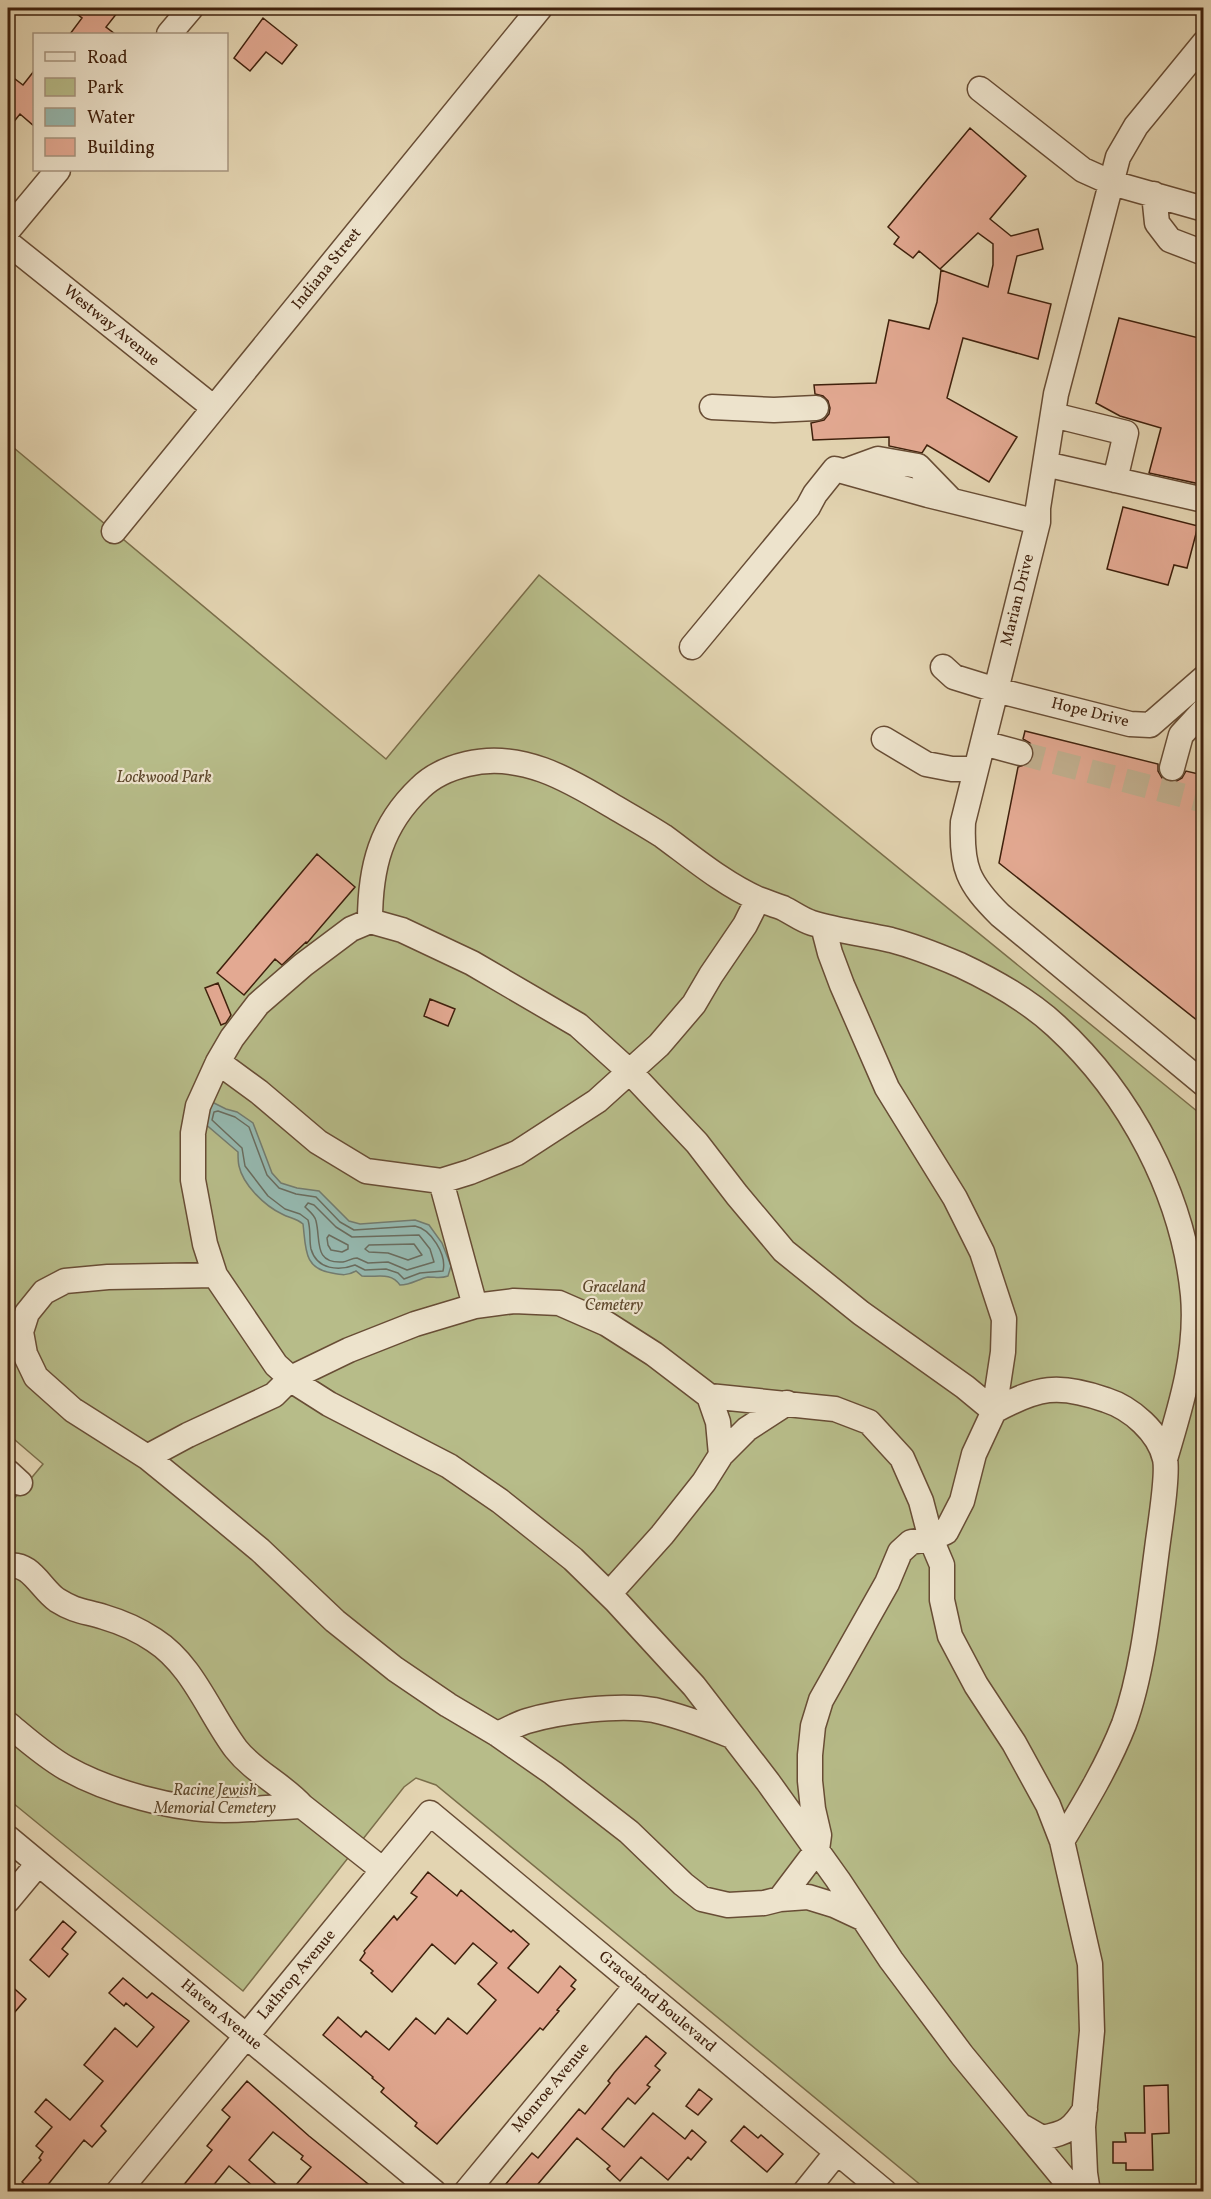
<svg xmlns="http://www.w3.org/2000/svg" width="1211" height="2199" viewBox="0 0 1211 2199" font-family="Vollkorn,serif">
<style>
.green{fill:#b7bc89;stroke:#7b6e4a;stroke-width:1.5}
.water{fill:#95b8af;stroke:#737b6e;stroke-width:1.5}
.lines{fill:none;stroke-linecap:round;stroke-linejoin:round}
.shore{stroke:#6a6c5e;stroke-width:1.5}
.building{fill:#e3a992;stroke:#3f200c;stroke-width:1.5}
.minor-tunnel{stroke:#c2b090;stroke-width:24;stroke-dasharray:24 12;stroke-linecap:butt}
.minor-casing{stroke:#684d35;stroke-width:27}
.minor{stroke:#ede3cc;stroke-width:24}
.labels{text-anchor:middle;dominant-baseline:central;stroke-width:4.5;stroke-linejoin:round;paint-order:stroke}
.street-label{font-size:16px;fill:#3f200c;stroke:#ede3cc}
.park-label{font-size:16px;font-style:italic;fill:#5d472b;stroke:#ede3cc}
</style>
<rect width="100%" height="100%" fill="#e3d4b1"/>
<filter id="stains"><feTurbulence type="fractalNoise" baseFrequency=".00333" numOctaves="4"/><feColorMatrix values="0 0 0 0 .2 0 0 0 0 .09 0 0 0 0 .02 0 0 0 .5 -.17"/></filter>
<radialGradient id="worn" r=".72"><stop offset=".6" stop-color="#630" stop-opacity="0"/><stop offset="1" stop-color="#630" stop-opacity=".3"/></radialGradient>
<path class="green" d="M8,443L386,759L539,575L1203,1116V2191H928L436,1785L416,1778L404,1787L243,1991L8,1799V1506L43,1464L8,1434Z"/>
<path class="water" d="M212,1102L226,1109L237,1112L253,1123L272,1173L281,1183L297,1188L319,1191L349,1221L360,1224L415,1220L429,1225L442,1243L451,1266L448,1276C440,1279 436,1277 428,1277C418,1279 411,1285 400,1285C390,1271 376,1278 362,1276L356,1271C347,1276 342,1275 332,1273C303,1269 306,1247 303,1224C296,1218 289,1218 282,1214C265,1206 243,1185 239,1166C238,1162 238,1157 238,1152L203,1122Z"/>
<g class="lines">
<path class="shore" d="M218,1111L235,1117L249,1127L267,1175L279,1188L296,1194L316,1197L340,1222L354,1230L415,1226C431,1229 447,1255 443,1271L420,1273L404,1279L398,1273L386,1269L365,1270L355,1265C339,1271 317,1270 311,1249C309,1240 311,1230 308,1220L300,1214L285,1209L268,1196L245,1166L242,1148L212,1120L214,1112Z
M308,1203L314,1205L336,1227L352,1237L419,1235L430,1249L434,1262L407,1270L388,1262L368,1263L357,1258C352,1258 348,1261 343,1262C313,1264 321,1240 316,1221C315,1215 309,1211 305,1207Z
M329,1235L348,1245V1249L342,1252L331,1250L328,1245L327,1238Z
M414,1244L422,1255L408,1260L388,1253L369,1252L365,1249L369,1245Z"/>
</g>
<path class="building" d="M69,8H121L106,27L115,34H70L82,18Z
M263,18L297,45L282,64L266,52L250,71L234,58Z
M34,71V126L20,114L8,129V87L15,79L23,85Z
M970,128L1026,176L990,219L1011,236L1038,229L1043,249L1017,256L1008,293L1051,304L1038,359L963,338L947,398L1017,437L989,482L927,445L922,453L889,446V437L813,440L811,423L824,420L829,414L830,408L828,401L823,396L815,394L814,385L876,383L889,320L929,329L937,302L941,270L988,287L993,265V244L978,233L940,269L919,251L913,258L894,244L899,237L888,227Z
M1119,318L1203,339V470L1200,484L1149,473L1161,428L1120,416L1096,403Z
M1123,507L1198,526L1187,568L1174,565L1168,585L1107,569Z
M1025,731L1158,764V771L1162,778L1169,782H1175L1182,778L1186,771L1203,775V1025L999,863L1018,767L1030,763L1034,756V750L1030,743L1023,739Z
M317,854L355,887L307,943L306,942L282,965L275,959L244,995L217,973Z
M218,983L231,1015L226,1023L221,1025L205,988Z
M430,999L455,1009L448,1026L424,1016Z
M428,1872L457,1896L461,1890L511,1932L513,1930L529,1944L508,1968L538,1993L560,1966L576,1980L571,1986L575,1989L557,2010L559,2011L543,2030L540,2028L437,2144L415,2126L417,2123L381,2092L384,2088L372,2078L373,2077L323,2035L338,2017L361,2037L366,2031L389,2050L416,2018L435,2034L448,2018L467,2034L496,2000L478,1984L497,1963L473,1943L455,1964L432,1944L392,1992L371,1973L373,1971L360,1960L365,1953L364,1951L394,1916L397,1920L417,1897L411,1893Z
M63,1921L76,1932L62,1949L68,1954L49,1977L30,1960Z
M123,1978L147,1998L152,1993L189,2021L101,2126L106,2131L92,2147L84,2140L42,2192H33L22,2182L41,2160L39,2158L43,2152L36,2146L52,2127L35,2112L46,2099L70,2120L103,2081L84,2065L115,2028L137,2047L154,2027L126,2003L124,2006L109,1993Z
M8,1983L26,1999L8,2020Z
M646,2036L666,2053L655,2066L660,2070L647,2085L650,2087L635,2104L628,2098L602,2129L624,2147L653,2113L685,2139L692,2130L706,2142L691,2160L688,2157L668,2180L641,2157L620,2181L607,2169L610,2166L577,2138L538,2184L547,2192H513L505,2185L532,2153L538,2158L579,2109L585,2114L610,2083L608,2081L614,2073Z
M247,2081L309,2136L378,2192H290L311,2167L301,2159L303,2156L273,2132L249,2160L285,2192H260L229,2166L208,2192H178L212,2150L207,2146L230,2117L222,2110Z
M1168,2085L1169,2133L1152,2134L1153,2170H1126V2163H1113V2142H1126L1125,2133H1145L1144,2086Z
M699,2089L712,2099L698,2115L686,2106Z
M744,2126L758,2138L761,2135L783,2154L767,2172L731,2141Z"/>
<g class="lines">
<path class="minor-tunnel" d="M1020,753L1204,801"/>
<g class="minor-casing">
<path id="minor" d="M169,34L191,8
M1204,43L1136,126L1118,157L1056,394L1038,508V522L963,822C961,868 968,883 1000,915L1204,1084
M980,89L1083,170L1112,183L1204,209
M1154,194L1157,223L1170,240L1204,253
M8,230L58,170
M8,243L214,408
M712,407L774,410L816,408
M1053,415L1126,433L1115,480
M1045,464L1204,500
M845,471L878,459L918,466L950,499
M114,531L540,8
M692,647L808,507L815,494L835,469L928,495L1038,522
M943,667L954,677L996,690L1130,724L1150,725L1204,678
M884,739L926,764L952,769H976
M983,743L1020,753
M1172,768L1181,735L1204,710
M370,921C370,867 381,825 420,788C433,775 450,768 467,764C520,751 568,779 611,805C628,815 646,825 663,836C693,858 724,884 758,899C766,902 775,905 783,908C793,913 802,920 812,923C838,931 865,934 891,940C914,946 939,956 960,965C994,981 1029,1001 1056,1026C1130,1094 1183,1194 1193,1295C1198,1351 1181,1406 1165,1459
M218,1062L259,1092L318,1142L366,1171L441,1181L470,1172L517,1153L597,1101L659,1045L694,1004L711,975L745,925L758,899
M215,1275L108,1277L65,1281L44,1292L27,1313L21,1332L25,1354L36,1377L73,1410L147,1457L201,1501L260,1550L335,1621L395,1669L448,1705L497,1734L553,1773L629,1832L683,1884L702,1899L728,1905L764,1903L780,1899L808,1897L834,1905L864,1919
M475,1306L514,1301L559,1303L607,1324L654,1354L709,1396L718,1422L721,1455L704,1482L662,1535L609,1594
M709,1396L835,1409L869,1422L902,1458L921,1501L931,1539L942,1565V1600L950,1636L976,1685L1014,1743L1048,1805L1062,1841
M721,1455L747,1429L787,1403
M147,1457L188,1435L274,1395L291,1378L349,1350L415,1324L475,1306L441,1181
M8,1472L20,1483
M8,1566C30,1561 41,1589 57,1600C76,1612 85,1611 104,1617C121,1622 139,1630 154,1640C193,1665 209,1713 236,1749C254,1772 282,1784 302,1806L383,1870
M8,1724C26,1739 45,1756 66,1768C109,1792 174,1810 224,1810C250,1810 276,1807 302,1806
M497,1734C507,1730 517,1724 527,1721C560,1711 620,1704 654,1710C681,1716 707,1726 732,1736
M8,1838L434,2192
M780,1899L817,1850L819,1835L813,1809L810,1781V1755L813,1726L821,1700L887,1583L900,1552L911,1542L931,1539L946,1532L962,1501L974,1454L994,1411L1003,1352L1004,1319L982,1252L955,1198L887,1088L842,985L830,953L823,926
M8,1900L38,1864
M1023,2127L1042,2138C1066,2133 1072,2130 1085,2109
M118,2192L430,1813L885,2192
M466,2192L637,1985
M805,2192L837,2152
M1075,2192L962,2055L891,1960L838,1880L768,1782L694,1686L616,1601L573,1559L500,1501L449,1466L329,1404L296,1383L276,1365L215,1275L205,1244L193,1180V1133L198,1106L218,1062L232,1038L258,1004L303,965L351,929L370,921L402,930L472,963L578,1025L630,1072L697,1143L737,1195L784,1251L861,1313L965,1387L994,1411C1038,1387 1058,1383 1106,1400C1131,1408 1159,1432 1165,1459C1168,1473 1162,1511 1160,1527C1151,1589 1145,1666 1124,1724C1108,1765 1085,1803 1062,1841L1090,1964L1092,2031L1083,2127L1085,2173L1088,2192"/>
</g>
<use href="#minor" class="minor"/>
</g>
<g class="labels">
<g class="street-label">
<text transform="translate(327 269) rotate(-51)">Indiana Street</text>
<text transform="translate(111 326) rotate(39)">Westway Avenue</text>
<text transform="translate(1018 600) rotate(-76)">Marian Drive</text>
<text transform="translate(1090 713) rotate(14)">Hope Drive</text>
<text transform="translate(297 1975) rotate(-50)">Lathrop Avenue</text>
<text transform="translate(657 2002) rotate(40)">Graceland Boulevard</text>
<text transform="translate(221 2015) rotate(40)">Haven Avenue</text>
<text transform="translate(551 2088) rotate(-50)">Monroe Avenue</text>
</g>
<g class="park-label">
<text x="164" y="778">Lockwood Park</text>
<text x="614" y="1288">Graceland<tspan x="614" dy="18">Cemetery</tspan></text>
<text x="215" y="1791">Racine Jewish<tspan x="215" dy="18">Memorial Cemetery</tspan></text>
</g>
</g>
<rect width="1211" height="2199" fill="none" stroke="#e3d4b1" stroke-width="30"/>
<rect x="9" y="9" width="1193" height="2181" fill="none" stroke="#3f200c" stroke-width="3"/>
<rect x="15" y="15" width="1181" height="2169" fill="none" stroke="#3f200c" stroke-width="1.5"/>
<rect x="33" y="33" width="195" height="138" fill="#ede3cc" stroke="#a7957f" stroke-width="1.5"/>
<rect x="45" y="52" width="30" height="9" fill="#ede3cc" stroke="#a7957f" stroke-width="1.5"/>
<text x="87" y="63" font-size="18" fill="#3f200c">Road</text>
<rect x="45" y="78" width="30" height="18" fill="#b7bc89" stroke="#a7957f" stroke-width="1.5"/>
<text x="87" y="93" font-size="18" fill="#3f200c">Park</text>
<rect x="45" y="108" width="30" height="18" fill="#95b8af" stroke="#a7957f" stroke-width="1.5"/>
<text x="87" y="123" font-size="18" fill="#3f200c">Water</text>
<rect x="45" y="138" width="30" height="18" fill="#e3a992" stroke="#a7957f" stroke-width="1.5"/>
<text x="87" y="153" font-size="18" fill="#3f200c">Building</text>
<rect width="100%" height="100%" filter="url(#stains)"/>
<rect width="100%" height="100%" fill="url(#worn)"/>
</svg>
